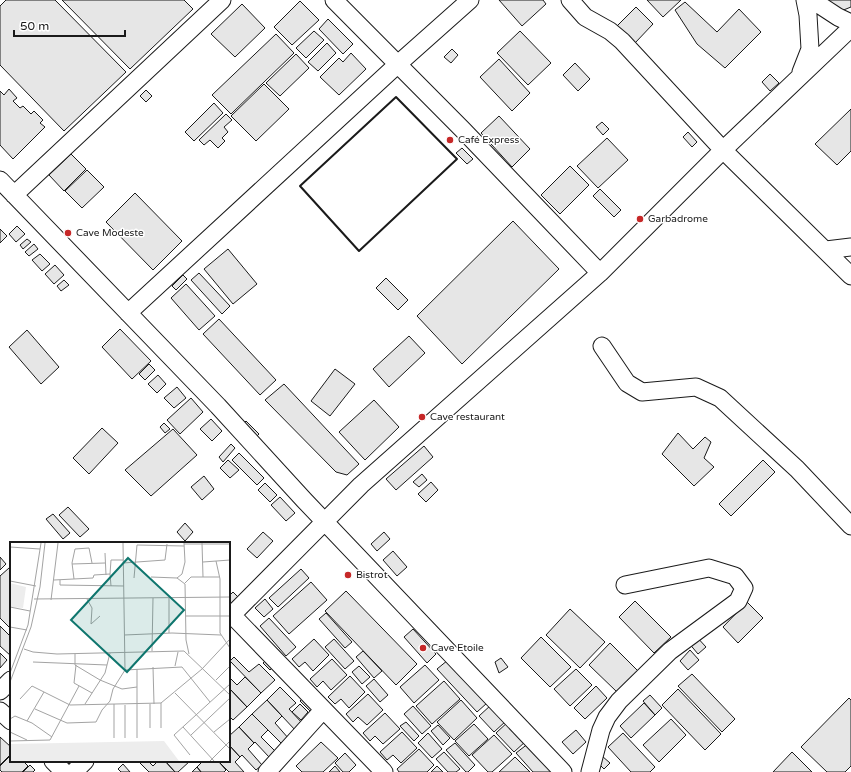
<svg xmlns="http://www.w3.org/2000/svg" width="851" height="772" viewBox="0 0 851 772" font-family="'Varela Round',sans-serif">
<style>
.building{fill:#e6e6e6;stroke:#1a1a1a}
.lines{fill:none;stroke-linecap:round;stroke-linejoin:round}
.minor-casing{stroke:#1a1a1a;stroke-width:19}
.minor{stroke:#fff;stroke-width:17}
.wall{stroke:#1a1a1a;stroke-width:2}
.poi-dot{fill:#c62828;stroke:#fff;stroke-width:1.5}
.labels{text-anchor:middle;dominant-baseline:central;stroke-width:3;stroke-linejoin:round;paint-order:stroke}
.poi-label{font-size:10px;fill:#1a1a1a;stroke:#fff;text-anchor:start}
.inset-road{fill:none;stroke:#a3a3a3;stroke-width:1}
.view{fill:#0f766e;fill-opacity:0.15;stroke:#0f766e;stroke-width:2}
.inset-edge{fill:none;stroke:#1a1a1a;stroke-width:2}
</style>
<rect width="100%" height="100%" fill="#fff"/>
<path class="building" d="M6,0H55L126,72L64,131L0,65V6Z
M62,0H184L193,9L130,69Z
M499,0H543L546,4L522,26Z
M647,0H681L663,17Z
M824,0H851V7L836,13Z
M300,1L319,20L292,45L274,27Z
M685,2L717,32L739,9L761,32L725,68L697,44L675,10Z
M242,4L265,28L235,57L211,34Z
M636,7L653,24L635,43L617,26Z
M328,19L353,44L343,54L319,29Z
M314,31L324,40L306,58L296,48Z
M520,31L551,63L528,85L497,53Z
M276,34L294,53L231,114L212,95Z
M327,43L336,53L318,71L308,62Z
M452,49L458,55L451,63L444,57Z
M351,53L366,69L339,95L320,77L339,58L343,62Z
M296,54L309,68L280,96L266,83Z
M499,59L530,93L512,111L480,77Z
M575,63L590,79L578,91L563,75Z
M770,74L779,83L770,91L762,82Z
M264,84L289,109L256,141L231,116Z
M9,89L17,98L13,101L20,108L23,106L31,114L34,111L43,120L40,123L45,127L13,159L0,145V91L4,95Z
M146,90L152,96L146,102L140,96Z
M214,103L223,113L194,141L185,132Z
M851,109V151L837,165L815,144Z
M226,114L232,120L224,127L228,132L222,138L225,141L218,148L210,140L204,145L199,140Z
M499,116L530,149L512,167L481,133Z
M602,122L609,129L603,135L596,127Z
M688,132L697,142L692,147L683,137Z
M607,138L628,160L598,188L577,166Z
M462,148L473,159L467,164L456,153Z
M71,154L86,169L64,191L49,175Z
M570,166L589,185L560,214L541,195Z
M87,170L104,187L82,208L65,191Z
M600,189L621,210L614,217L593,196Z
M135,193L182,241L153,270L106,222Z
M513,221L559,269L462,364L417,316Z
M17,226L25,234L16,242L9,234Z
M0,229L7,236L0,243Z
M27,239L31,242L23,249L20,245Z
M34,244L38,249L29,256L25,252Z
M228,249L257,284L233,304L204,269Z
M40,254L50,264L42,271L32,260Z
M55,265L64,275L54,284L45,274Z
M199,273L230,306L222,314L191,280Z
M183,275L187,279L176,290L172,286Z
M386,278L408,300L398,310L376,288Z
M64,280L69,285L61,291L57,286Z
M186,284L215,316L199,330L171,298Z
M219,319L276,380L260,395L203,334Z
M120,329L151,361L132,379L102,347Z
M27,330L59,367L41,384L9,347Z
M409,336L425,353L389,387L373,369Z
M149,364L155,370L145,380L139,374Z
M335,369L355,384L330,416L311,401Z
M158,375L166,384L157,393L148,384Z
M284,384L359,464L347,475L336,472L265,400Z
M177,387L186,398L174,408L164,398Z
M191,398L203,412L180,434L167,420Z
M374,400L399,427L365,460L339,432Z
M211,419L222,431L212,441L200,429Z
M246,421L259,434L255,438L242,425Z
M164,423L170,429L165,433L160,427Z
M102,428L118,443L89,474L73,458Z
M173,429L197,455L151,496L125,470Z
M678,433L693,449L705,437L711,442L704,458L714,467L694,486L662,454Z
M231,444L235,448L223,462L219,457Z
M424,446L433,457L396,490L386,479Z
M239,453L264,478L257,485L232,460Z
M228,460L239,470L230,478L220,468Z
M763,460L775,472L731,516L719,504Z
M422,474L427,480L419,487L413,482Z
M204,476L214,489L202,500L191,487Z
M431,482L438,490L426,502L418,494Z
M265,483L277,495L270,502L258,490Z
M280,497L295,513L286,521L271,505Z
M68,507L89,529L80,537L59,515Z
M53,514L70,533L63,539L46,519Z
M185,523L193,532L185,541L177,532Z
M263,532L273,541L257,558L247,549Z
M384,532L390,539L377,551L371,544Z
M393,551L407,567L397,576L383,560Z
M0,557L6,564L0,570Z
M9,568L11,571V629L0,618V576Z
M301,569L309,578L278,607L269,598Z
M311,582L327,600L289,634L273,616Z
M346,591L417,664L396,685L325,611Z
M233,592L239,598L229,608V596Z
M265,599L273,609L264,617L255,608Z
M635,601L671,637L654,653L619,617Z
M747,602L763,618L738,643L723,627Z
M570,609L605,642L580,668L546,635Z
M326,613L352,642L345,648L319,619Z
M269,618L296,647L286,656L260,626Z
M0,626L11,637V656L0,646Z
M413,629L436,654L427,663L404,637Z
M695,635L706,647L698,654L688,642Z
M541,637L571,667L550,687L521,658Z
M314,639L329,655L313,671L305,662L299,667L292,659Z
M334,639L354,661L345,669L325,647Z
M610,643L638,671L617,692L589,665Z
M690,650L699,660L688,670L680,661Z
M363,651L382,671L374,678L356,657Z
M0,653L7,660L0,668Z
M234,657L249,672L259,664L275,680L261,693L230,661Z
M501,658L508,667L499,673L495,662Z
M332,659L347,675L331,690L323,681L317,687L310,679Z
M266,660L273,667L270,670L263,663Z
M448,660L487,703L477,712L437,669Z
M425,665L439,680L414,703L400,687Z
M359,666L370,677L362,684L352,672Z
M576,669L592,685L570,706L554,689Z
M692,674L735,719L722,732L678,686Z
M350,676L365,692L349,708L341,699L335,704L328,697Z
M229,677L237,685L245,677L261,693L247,707L229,688Z
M374,679L388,695L380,702L366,686Z
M444,681L460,699L432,724L416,706Z
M596,686L607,698L585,719L574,708Z
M280,687L296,703L289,709L303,724L296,731L267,700Z
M678,689L721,734L705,750L662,705Z
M231,690L247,707L233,720L229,716V692Z
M368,694L383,710L367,725L358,717L353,722L346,714Z
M650,695L662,708L655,715L643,701Z
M303,698L314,708L311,712L300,701Z
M849,698L851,700V766L845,772H827L801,747Z
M267,700L282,716L275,723L289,739L283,745L252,714Z
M461,700L477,718L454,740L437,722Z
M644,703L655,715L631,738L620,726Z
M300,704L308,712L301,720L292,712Z
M491,705L506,721L494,732L479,716Z
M413,706L431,726L422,734L404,714Z
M385,713L400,729L383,744L375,736L370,741L363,733Z
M252,714L268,730L261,737L275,751L269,757L255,742L254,743L239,727Z
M671,719L686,735L659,762L643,745Z
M509,721L526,741L514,752L496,733Z
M406,722L419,736L414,741L400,726Z
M474,724L488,739L469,756L455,741Z
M438,725L450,738L443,745L431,731Z
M239,727L254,743L248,749L262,765L256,770L242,755L240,757L229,745V736Z
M576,730L586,742L573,754L562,742Z
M402,732L417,748L401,763L393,755L387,760L380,752Z
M428,733L442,749L432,758L418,743Z
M623,733L655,767L650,772H631L608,747Z
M494,735L512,754L492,772H488L472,755Z
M0,737L11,747V754L0,765Z
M321,742L338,758L323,772H302L296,766Z
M455,743L475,765L468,772H466L446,750Z
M529,743L555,772H533L516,753Z
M229,745L240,757L235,762L244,772H229L218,761H229Z
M419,749L434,765L427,772H399L397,769Z
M444,752L460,769L456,772H448L436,759Z
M792,752L812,772H773Z
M345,753L356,765L349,772H343L335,763Z
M11,755V761H23L28,766L22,772H2L0,770V766Z
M602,756L610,763L604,769L599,764Z
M515,757L530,772H499Z
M138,761H148L153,766L158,761H165L175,772H149Z
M165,761H190L178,772H175Z
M203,761H218L226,770L224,772H201L197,767Z
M123,764L130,772H121L118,769Z
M30,765L35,770L33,772H23Z
M335,766L340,772H329Z
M437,766L443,772H431Z
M197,767L201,772H192Z"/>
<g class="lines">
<g class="minor-casing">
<path id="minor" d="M334,0L463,130L600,273
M570,0L585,17L610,31L622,41L723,150L851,276
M812,0L838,17L851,23
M801,72L810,49L808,15L805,0
M0,180L218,406L304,500L563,772
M14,195L222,0
M826,250L851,247
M128,313L398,64L470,0
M602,346L627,383L642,392L696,387L720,398L797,469L851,526
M232,615L384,772
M229,618L361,485L600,273L723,150L851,28
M0,691L11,680
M0,711L11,721
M53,761L64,772
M74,772L85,761
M267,772L323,710
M590,772L601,730L607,717L619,701L670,651L738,601L744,588L735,576L709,568L625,585"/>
</g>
<use href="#minor" class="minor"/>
<path class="wall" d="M396,97L457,159L359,251L300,186Z"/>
</g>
<g class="poi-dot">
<circle cx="450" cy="140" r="4"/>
<circle cx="640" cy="219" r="4"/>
<circle cx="68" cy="233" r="4"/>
<circle cx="422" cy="417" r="4"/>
<circle cx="348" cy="575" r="4"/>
<circle cx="423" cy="648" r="4"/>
</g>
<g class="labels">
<g class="poi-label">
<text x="458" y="140">Café Express</text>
<text x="648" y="219">Garbadrome</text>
<text x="76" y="233">Cave Modeste</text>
<text x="430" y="417">Cave restaurant</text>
<text x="356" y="575">Bistrot</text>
<text x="431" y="648">Cave Etoile</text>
</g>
</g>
<g transform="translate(10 542)">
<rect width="220" height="220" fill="#fff"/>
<path d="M0,41L16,45L13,66L0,65ZM154,199L169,219H0V202Z" fill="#ededed"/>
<path class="inset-road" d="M192,1L193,35M174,2H220M0,5L30,7M95,11L96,33M206,19L210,37V91L220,106M193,20L220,18M113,21L155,18L157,2M62,22L95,21M100,32L101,18H113M141,35L167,36L172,32L175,20L174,1M124,36L127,3L174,4M167,36L175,42L176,98L179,112M64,37L62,21L65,7L79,6L82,21M44,38L83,36L84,33L100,32L101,44M50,38V43L114,44M0,39L26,44M175,41L181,35H209M159,56V91M24,57L220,55M77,57L82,66L81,82M41,58L48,1M0,65L20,69M176,74H220M81,82L90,74M0,85L17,88M114,93L162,91L211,93M14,107L23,110L47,112L174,109L220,153M142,109L143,56M65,112V123L90,138L112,147L127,145M23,120L97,123M66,123L64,141L82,151M165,124L168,110M143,125L144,162M127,127V196M115,128L172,125L200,160M0,131L18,83L31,1M206,138L220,124M0,140L21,85L30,45L35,1M165,151L220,207M10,157L22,144L60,163L151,161L192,127L220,97M151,161V186M75,162L95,131L100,111M104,162V196M140,162V186M25,167L57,181L86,180L92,168L100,159L103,147L115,128L113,1M0,177L5,174L22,181L42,195M17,179L34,150M173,185L204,219M0,190L17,198M204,190L220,177M181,193L220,156M115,196V163M0,199L40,198L69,144M180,213L164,193L220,142M200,219L220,199"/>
<path class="view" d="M118,16L174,68L117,130L61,78Z"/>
<rect width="220" height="220" class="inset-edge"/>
</g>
<path d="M14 30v6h111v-6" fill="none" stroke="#1a1a1a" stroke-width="2"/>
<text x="20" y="30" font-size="12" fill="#1a1a1a" stroke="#ffffff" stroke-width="3" paint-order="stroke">50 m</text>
</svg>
